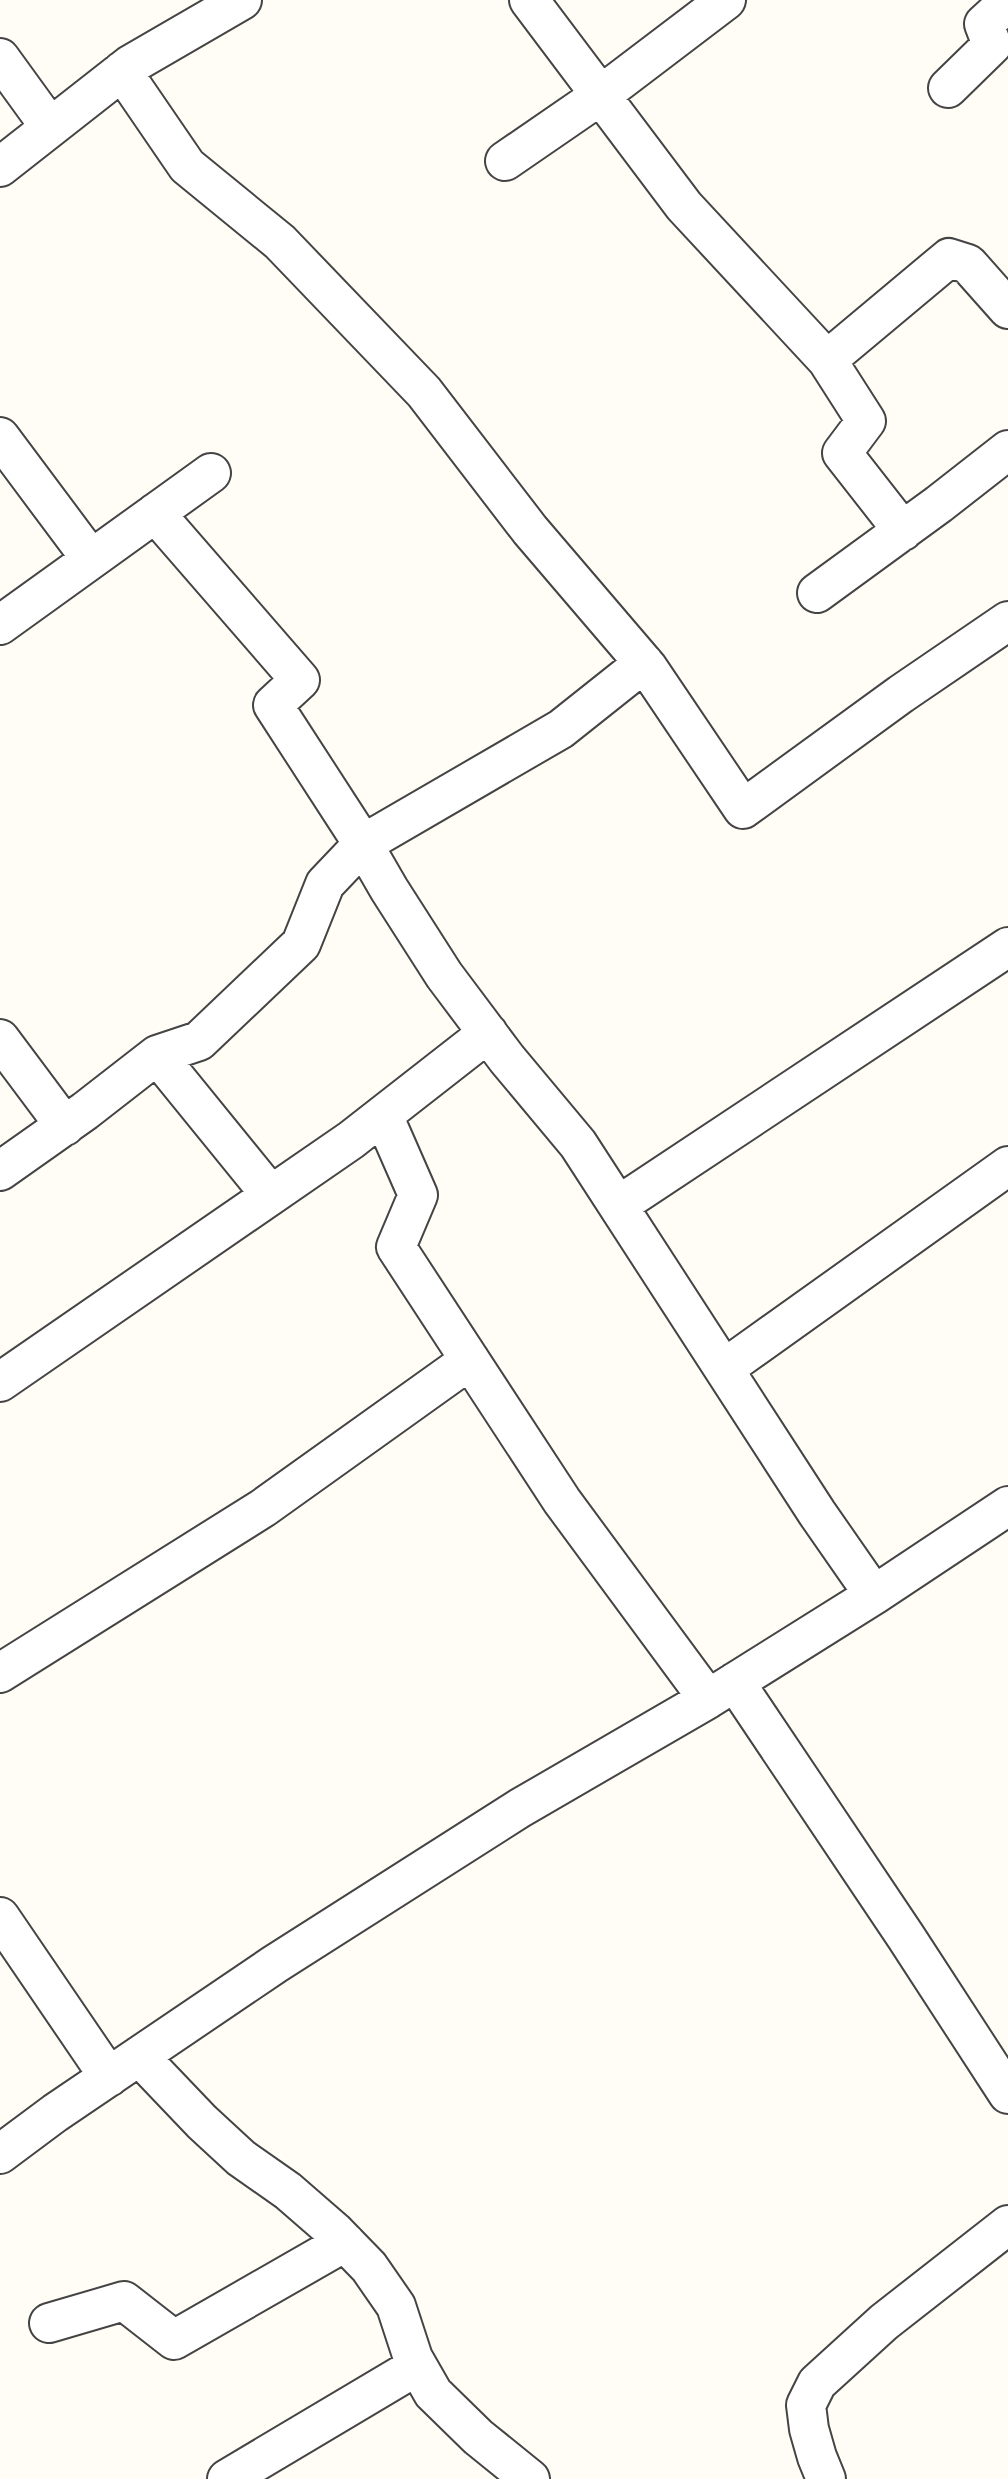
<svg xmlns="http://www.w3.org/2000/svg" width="1008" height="2479" viewBox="0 0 1008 2479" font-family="Literata,serif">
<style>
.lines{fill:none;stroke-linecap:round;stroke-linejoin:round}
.minor-casing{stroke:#444;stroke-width:42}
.minor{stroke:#fff;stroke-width:38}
</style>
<rect width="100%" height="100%" fill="#fffdf5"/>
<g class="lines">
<g class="minor-casing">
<path id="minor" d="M529,0L684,206L827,360L866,421L842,453L903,531
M0,58L50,127
M122,71L187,166L280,242L424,392L530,530L648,668L743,809L901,694L1008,621
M948,88L992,45L984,24L1008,2
M505,161L601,95L726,0
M0,167L130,65L242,0
M827,360L949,258L968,264L1008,309
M0,437L91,559
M155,513L300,680L273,705L363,844L389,889L444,975L507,1059L578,1144L817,1513L874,1595
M817,593L939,504L1008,450
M0,625L211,473
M0,1039L65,1126
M157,1055L270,1194
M383,1115L418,1195L396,1247L562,1501L708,1699
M0,1171L85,1111L157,1055L199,1041L301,944L325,884L363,844L561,729L644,663
M619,1205L1008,947
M725,1368L1008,1166
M0,1382L351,1140L488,1033
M0,1673L263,1508L470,1360
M735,1682L906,1937L1008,2094
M0,1917L109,2077
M139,2056L202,2122L241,2158L288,2191L334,2231L369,2267L396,2306L413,2358L433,2393L478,2437L530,2479
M0,2154L55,2113L275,1964L520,1808L708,1699L874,1595L1008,1506
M49,2323L124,2301L174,2340L345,2242
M227,2479L417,2366
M826,2479L817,2457L809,2429L806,2405L817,2383L884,2322L1008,2225"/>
</g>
<use href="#minor" class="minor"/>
</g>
</svg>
